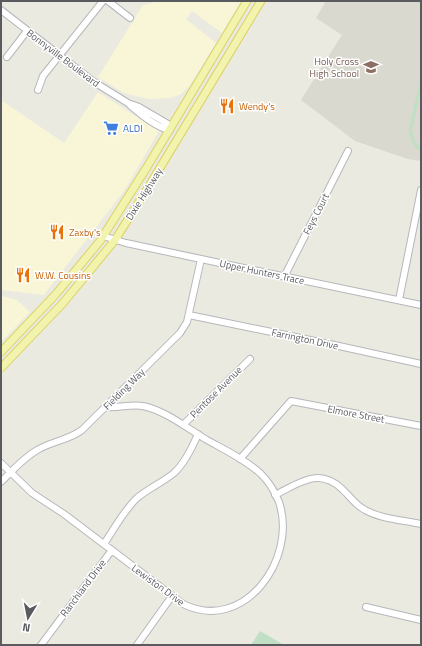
<svg xmlns="http://www.w3.org/2000/svg" width="422" height="646" viewBox="0 0 422 646" font-family="'Titillium Web',sans-serif">
<style>
.commercial{fill:#f8f6d7}
.education{fill:#dad9cf}
.green{fill:#c0dfc5}
.lines{fill:none;stroke-linecap:round;stroke-linejoin:round}
.minor-casing{stroke:#b6b7bb;stroke-width:8}
.major-casing{stroke:#ddd166;stroke-width:9}
.minor{stroke:#fff;stroke-width:6}
.major{stroke:#f2f3ac;stroke-width:7}
.labels{text-anchor:middle;dominant-baseline:central;stroke-width:3;stroke-linejoin:round;paint-order:stroke}
.street-label{font-size:10px;fill:#595b5f;stroke:#fff}
.education-label{font-size:10px;fill:#785e54;stroke:#fff;text-anchor:end}
.food-label{font-size:10px;fill:#c56008;stroke:#fff;text-anchor:start}
.shop-label{font-size:10px;fill:#366cbe;stroke:#fff;text-anchor:start}
</style>
<rect width="100%" height="100%" fill="#eaeae0"/>
<path class="commercial" d="M160,1H241L222,33L192,11L186,19L216,43L190,85L181,94L171,98L149,99L124,93L98,77L143,5Z
M98,92L159,131L124,191L44,295L1,290V100L64,143Z
M2,296L17,300L30,312L1,342V297Z"/>
<path class="education" d="M326,1H421V161L408,159L355,141L301,100L342,35L316,18Z"/>
<path class="green" d="M421,75V89L412,130L414,139L421,148V152C412,146 410,139 409,129Z
M260,631L284,645H251Z"/>
<g class="lines">
<g class="minor-casing">
<path id="minor" d="M108,1L130,18
M1,10L94,82L128,103L139,107L168,124L170,130
M7,57L27,31
M38,90L43,76L103,1
M130,105C140,114 158,128 170,130
M103,236L126,243L201,259L421,305
M284,277L348,151
M399,300L421,190
M189,315L339,346L421,364
M183,425L250,359
M240,459L291,401L421,426
M1,463L32,493L64,514L183,604C244,634 298,559 279,502C275,492 269,482 261,474C246,460 225,450 207,440C187,428 166,411 143,406C131,404 119,408 107,407
M1,482C12,471 24,457 39,449C53,441 69,440 82,430L180,333L187,322L201,259
M275,495C299,483 319,467 342,489C350,496 355,505 365,510C381,519 403,520 421,524
M104,544C114,529 123,512 136,499C147,489 162,483 174,473C185,463 192,448 198,434
M366,607L421,620
M41,645L112,550
M137,645L172,596"/>
</g>
<g class="major-casing">
<path id="major" d="M1,352L56,294L100,241L147,167L247,1
M1,368L63,303L115,240L149,186L261,1"/>
</g>
<use href="#minor" class="minor"/>
<use href="#major" class="major"/>
</g>
<defs>
<g id="school-bare" transform="scale(1.2)"><path d="M0-5L7-2L0 1L-7-2ZM-4 1L0 2.5L4 1V4Q0 6-4 4Z" fill="#8d6e63" stroke="#fff" stroke-width="2.5" paint-order="stroke"/></g>
<g id="restaurant-bare" transform="scale(1.2)"><path d="M-5-6h1v4h1v-4h1v4h1v-4h1v5L-1.5 .5V6h-2V.5L-5-1ZM5-6V6H3V1.5H1.5Q1.5-4 5-6Z" fill="#e8710a" stroke="#fff" stroke-width="2.5" paint-order="stroke"/></g>
<g id="supermarket-bare" transform="scale(1.2)"><path d="M-6-5.5h2.5l.6 2H6L4.5 2H-2.5L-4.4-4H-6ZM-1.5 3.2a1.3 1.3 0 1 0 .1 0ZM3 3.2a1.3 1.3 0 1 0 .1 0Z" fill="#3f7fe0" stroke="#fff" stroke-width="2.5" paint-order="stroke"/></g>
</defs>
<g fill-rule="evenodd">
<use href="#school-bare" x="371" y="67"/>
<use href="#restaurant-bare" x="227" y="106"/>
<use href="#supermarket-bare" x="111" y="128"/>
<use href="#restaurant-bare" x="57" y="232"/>
<use href="#restaurant-bare" x="23" y="275"/>
</g>
<g class="labels">
<g class="street-label">
<text transform="translate(63 58) rotate(37)">Bonnyville Boulevard</text>
<text transform="translate(144 194) rotate(-58)">Dixie Highway</text>
<text transform="translate(316 214) rotate(-63)">Feys Court</text>
<text transform="translate(262 272) rotate(12)">Upper Hunters Trace</text>
<text transform="translate(305 339) rotate(12)">Farrington Drive</text>
<text transform="translate(124 389) rotate(-45)">Fielding Way</text>
<text transform="translate(216 392) rotate(-45)">Pentose Avenue</text>
<text transform="translate(356 414) rotate(11)">Elmore Street</text>
<text transform="translate(158 585) rotate(36)">Lewiston Drive</text>
<text transform="translate(83 588) rotate(-53)">Ranchland Drive</text>
</g>
<g class="education-label">
<text x="359" y="61">Holy Cross<tspan x="359" dy="12">High School</tspan></text>
</g>
<g class="food-label">
<text x="239" y="106">Wendy's</text>
<text x="69" y="232">Zaxby's</text>
<text x="35" y="275">W.W. Cousins</text>
</g>
<g class="shop-label">
<text x="123" y="128">ALDI</text>
</g>
</g>
<rect width="422" height="646" fill="none" stroke="#595b5f" stroke-width="4"/>
<g transform="translate(28 618) rotate(190)" stroke="#ffffff" stroke-width="3" paint-order="stroke">
<path d="M0-3L7 15L0 10L-7 15Z" fill="#595b5f"/>
<text y="-6" font-size="11" font-weight="bold" text-anchor="middle" fill="#595b5f">N</text>
</g>
</svg>
